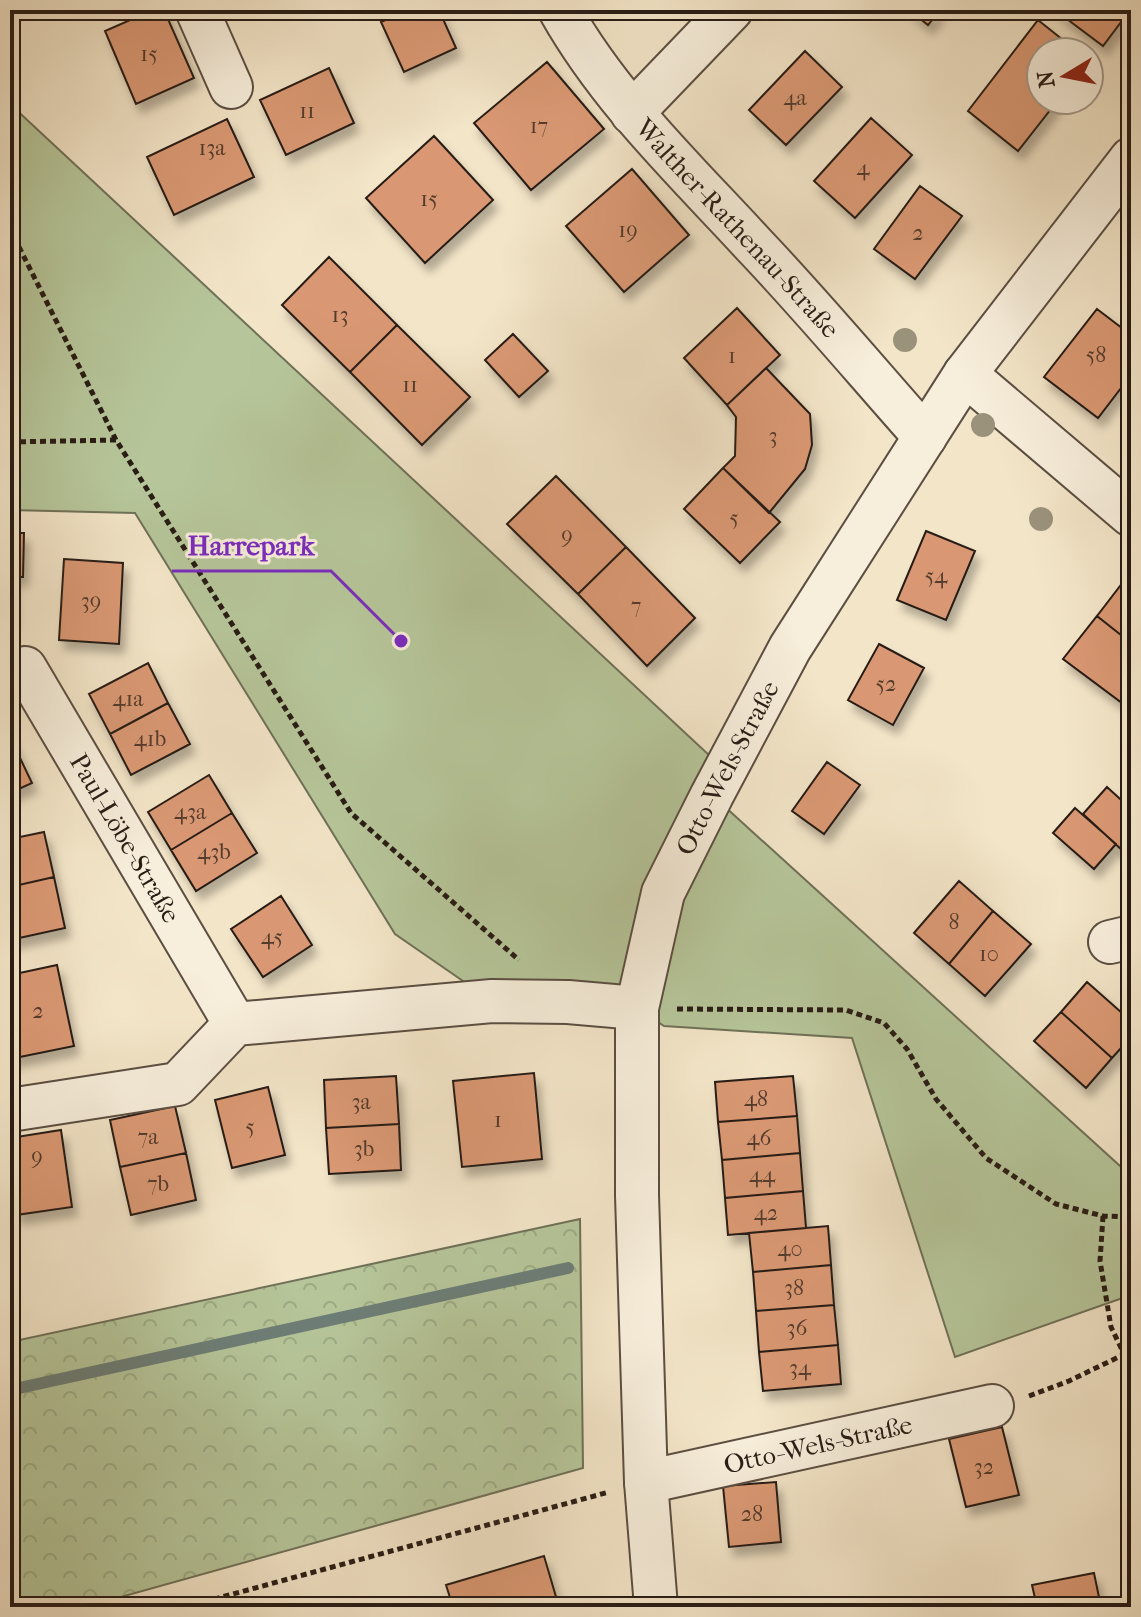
<svg xmlns="http://www.w3.org/2000/svg" width="1141" height="1617" viewBox="0 0 1141 1617" font-family="'IM FELL French Canon',serif">
<style>
.green{fill:#b6c69a;stroke:#6f7158;stroke-width:2}
.forest{fill:url(#forest-crowns);stroke:#6f7158;stroke-width:2}
.lines{fill:none;stroke-linecap:round;stroke-linejoin:round}
.stream{stroke:#6d7e77;stroke-width:12}
.building{fill:#d99873;stroke:#281c15;stroke-width:2;filter:url(#shadow)}
.street-casing{stroke:#5b4e42;stroke-width:46}
.path{stroke:#281c15;stroke-width:5;stroke-dasharray:6 4;stroke-linecap:butt}
.street{stroke:#f7eedb;stroke-width:42}
.tree{fill:#9b927c}
.labels{text-anchor:middle;dominant-baseline:central;stroke-width:6;stroke-linejoin:round;paint-order:stroke}
.number-label{font-size:22px;fill:#543b2c}
.street-label{font-size:26px;fill:#281c15;stroke:#f7eedb}
.leader{fill:none;stroke:#7b2cbf;stroke-width:3}
.callout-dot{fill:#7b2cbf;stroke:#f7eedb;stroke-width:3}
.callout-label{font-size:28px;text-anchor:middle;font-weight:bold;fill:#7b2cbf;stroke:#f7eedb;stroke-width:6;stroke-linejoin:round;paint-order:stroke}
</style>
<defs>
<pattern id="forest-crowns" width="20" height="18" patternUnits="userSpaceOnUse" patternTransform="scale(2)"><rect width="20" height="18" fill="#b6c69a"/><path d="M2 6a3 3 0 1 1 6 0M12 15a3 3 0 1 1 6 0" fill="none" stroke="#9caa84"/></pattern>
<filter id="shadow"><feDropShadow dx="5" dy="9" stdDeviation="4" flood-color="#0004"/></filter>
</defs>
<rect width="100%" height="100%" fill="#f3e5c8"/>
<filter id="stains"><feTurbulence type="fractalNoise" baseFrequency=".0025" numOctaves="4"/><feColorMatrix values="0 0 0 0 .2 0 0 0 0 .09 0 0 0 0 .02 0 0 0 .5 -.17"/></filter>
<radialGradient id="worn" r=".72"><stop offset=".6" stop-color="#630" stop-opacity="0"/><stop offset="1" stop-color="#630" stop-opacity=".3"/></radialGradient>
<path class="green" d="M10,104L725,770L712,795L1131,1176V1295L955,1357L852,1038L664,1026L637,1008L492,1001L395,934L135,513L10,510Z"/>
<path class="forest" d="M580,1219L583,1468L85,1607H10V1342Z"/>
<g class="lines">
<path class="stream" d="M10,1390L568,1268"/>
</g>
<path class="building" d="M153,10H164L194,78L136,104L105,31Z
M407,10H439L456,48L404,72L381,22Z
M909,10H940L928,25Z
M1055,10H1130L1103,46Z
M1038,20L1078,52H1041V100H1058L1018,151L968,111Z
M805,51L842,87L786,145L749,110Z
M547,62L604,129L531,190L474,123Z
M329,68L354,123L286,155L260,100Z
M871,118L912,155L855,218L814,181Z
M227,119L254,177L174,215L147,157Z
M434,136L493,200L425,263L366,198Z
M632,169L689,235L624,292L566,226Z
M920,186L962,216L915,279L874,249Z
M1131,244V261L1122,255Z
M329,257L397,325L350,372L282,305Z
M737,308L780,355L727,405L684,358Z
M1097,309L1131,335V375L1098,418L1044,377Z
M397,325L470,397L422,445L350,372Z
M513,334L548,371L519,397L485,360Z
M766,368L810,414L812,445L805,469L769,513L723,468L735,456L736,417L727,405Z
M723,468L780,522L740,563L684,509Z
M556,476L626,547L578,594L507,524Z
M926,531L975,551L946,620L897,600Z
M10,533H24L23,577H10Z
M626,547L695,618L647,666L578,594Z
M64,559L123,563L119,644L59,640Z
M10,577H12L11,620H10Z
M1127,577L1131,580V643L1097,616Z
M1097,616L1131,643V691L1122,703L1063,659Z
M879,644L924,668L893,725L848,700Z
M148,663L168,703L110,734L89,694Z
M168,703L190,744L131,775L110,734Z
M10,737L32,783L10,793Z
M827,762L860,785L824,834L792,811Z
M209,775L232,813L171,850L148,812Z
M1107,787L1131,809V842L1123,851L1083,814Z
M1075,808L1116,844L1094,869L1053,833Z
M232,813L257,853L196,891L171,850Z
M44,832L54,877L10,887V839Z
M54,877L65,928L10,940V887Z
M959,881L993,911L949,964L914,933Z
M281,896L312,945L263,977L231,929Z
M993,911L1031,944L985,996L949,964Z
M57,965L74,1046L10,1059V975Z
M1087,982L1131,1021V1037L1112,1058L1061,1012Z
M1061,1012L1112,1058L1086,1088L1034,1041Z
M534,1073L542,1159L462,1167L453,1081Z
M396,1076L399,1124L326,1128L324,1080Z
M793,1076L797,1116L718,1122L715,1082Z
M268,1087L285,1155L232,1168L215,1100Z
M175,1106L186,1153L120,1167L110,1120Z
M797,1116L800,1153L722,1160L718,1122Z
M399,1124L401,1170L329,1174L326,1128Z
M61,1130L72,1207L16,1215L10,1175V1138Z
M186,1153L196,1200L131,1215L120,1167Z
M800,1153L803,1191L725,1198L722,1160Z
M803,1191L806,1228L728,1235L725,1198Z
M828,1226L831,1265L753,1272L749,1233Z
M831,1265L834,1305L756,1311L753,1272Z
M834,1305L838,1345L759,1352L756,1311Z
M838,1345L841,1384L763,1391L759,1352Z
M1002,1427L1019,1495L966,1507L949,1439Z
M776,1482L781,1542L729,1547L723,1486Z
M544,1556L559,1607H453L446,1585Z
M1094,1573L1101,1607H1037L1032,1585Z"/>
<g class="lines">
<g class="street-casing">
<g id="street">
<path d="M197,10L231,87"/>
<path id="s1" d="M560,10C610,99 685,170 754,245C813,307 868,373 925,437"/>
<path d="M632,113L731,10"/>
<path d="M965,374L1131,515"/>
<path id="s2" d="M10,675L25,668L235,1024"/>
<path d="M1110,942L1131,937"/>
<path d="M10,1110L178,1084L235,1024L492,1001L568,1002L637,1008"/>
<path id="s3" d="M646,1482L992,1406"/>
<path id="s4" d="M656,1607L646,1482L637,1195V1008L663,893L712,795L790,648L965,374L1131,159"/>
</g>
</g>
<path class="path" d="M10,229L116,440
M10,442L116,440L351,813L519,960
M677,1009L846,1010L884,1023L907,1049L936,1099L986,1158L1056,1204L1103,1216L1131,1217
M1103,1216L1100,1261L1111,1327L1124,1354
M1029,1396L1069,1381L1131,1351
M185,1607L609,1492"/>
<use href="#street" class="street"/>
</g>
<g class="tree">
<circle cx="905" cy="340" r="12"/>
<circle cx="983" cy="425" r="12"/>
<circle cx="1041" cy="519" r="12"/>
</g>
<g class="labels">
<g class="number-label">
<text x="149" y="54">15</text>
<text x="795" y="98">4a</text>
<text x="307" y="111">11</text>
<text x="539" y="126">17</text>
<text x="212" y="148">13a</text>
<text x="863" y="168">4</text>
<text x="429" y="199">15</text>
<text x="628" y="230">19</text>
<text x="918" y="233">2</text>
<text x="340" y="315">13</text>
<text x="1096" y="355">58</text>
<text x="732" y="356">1</text>
<text x="410" y="385">11</text>
<text x="773" y="436">3</text>
<text x="734" y="518">5</text>
<text x="567" y="535">9</text>
<text x="936" y="576">54</text>
<text x="91" y="601">39</text>
<text x="636" y="606">7</text>
<text x="886" y="684">52</text>
<text x="128" y="699">41a</text>
<text x="150" y="739">41b</text>
<text x="190" y="812">43a</text>
<text x="214" y="852">43b</text>
<text x="954" y="922">8</text>
<text x="272" y="937">45</text>
<text x="989" y="954">10</text>
<text x="38" y="1011">2</text>
<text x="756" y="1099">48</text>
<text x="361" y="1102">3a</text>
<text x="498" y="1120">1</text>
<text x="250" y="1127">5</text>
<text x="148" y="1137">7a</text>
<text x="759" y="1138">46</text>
<text x="364" y="1149">3b</text>
<text x="37" y="1156">9</text>
<text x="762" y="1175">44</text>
<text x="158" y="1184">7b</text>
<text x="766" y="1213">42</text>
<text x="790" y="1249">40</text>
<text x="794" y="1288">38</text>
<text x="797" y="1328">36</text>
<text x="800" y="1368">34</text>
<text x="984" y="1467">32</text>
<text x="752" y="1514">28</text>
</g>
<g class="street-label">
<text stroke="none"><textPath href="#s1" startOffset="282">Walther-Rathenau-Straße</textPath></text>
<text stroke="none"><textPath href="#s4" startOffset="858">Otto-Wels-Straße</textPath></text>
<text stroke="none"><textPath href="#s2" startOffset="214">Paul-Löbe-Straße</textPath></text>
<text stroke="none"><textPath href="#s3" startOffset="176">Otto-Wels-Straße</textPath></text>
</g>
</g>
<path class="leader" d="M401 641L331 571H172"/>
<circle class="callout-dot" cx="401" cy="641" r="8"/>
<g class="callout-label">
<text x="251" y="555">Harrepark</text>
</g>
<rect width="1141" height="1617" fill="none" stroke="#f3e5c8" stroke-width="40"/>
<rect x="12" y="12" width="1117" height="1593" fill="none" stroke="#281c15" stroke-width="4"/>
<rect x="20" y="20" width="1101" height="1577" fill="none" stroke="#281c15" stroke-width="2"/>
<g transform="translate(1065 76) rotate(260)"><circle r="38" fill="#f7eedb" stroke="#a49a8c" stroke-width="2"/>
<path d="M0-6L14 30L0 20L-14 30Z" fill="#8f2418"/>
<text y="-12" font-size="22" font-weight="bold" text-anchor="middle" fill="#281c15">N</text>
</g>
<rect width="100%" height="100%" filter="url(#stains)"/>
<rect width="100%" height="100%" fill="url(#worn)"/>
</svg>
